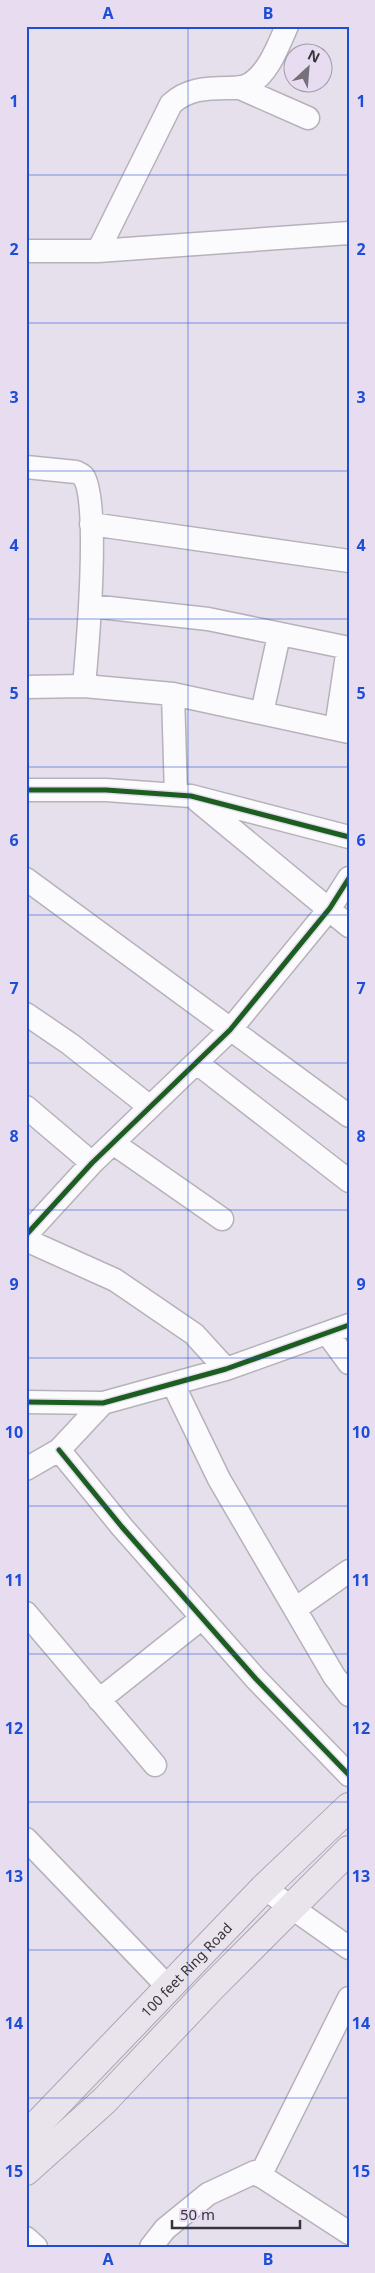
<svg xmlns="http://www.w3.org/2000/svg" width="375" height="2273" viewBox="0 0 375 2273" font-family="'Noto Sans',sans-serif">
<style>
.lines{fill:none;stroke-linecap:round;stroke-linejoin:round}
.minor-casing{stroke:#b6b1ba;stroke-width:25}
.major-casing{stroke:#ada4b4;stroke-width:30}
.minor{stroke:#fbfafc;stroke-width:22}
.major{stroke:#e9e4ec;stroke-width:28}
.cycleway-casing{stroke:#e7dcf0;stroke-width:8}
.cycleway{stroke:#1b5e20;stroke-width:5}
.grid{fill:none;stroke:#1d4ed8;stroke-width:1;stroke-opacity:0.55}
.labels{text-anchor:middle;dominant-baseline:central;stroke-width:5;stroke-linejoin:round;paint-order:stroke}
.street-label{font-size:14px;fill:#38343b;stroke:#e7dcf0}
.neatline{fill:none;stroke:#1d4ed8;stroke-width:2}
.grid-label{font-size:16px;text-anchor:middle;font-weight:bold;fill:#1d4ed8}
</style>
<rect width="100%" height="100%" fill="#e6e0ec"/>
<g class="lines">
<g class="minor-casing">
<path id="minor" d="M240,88L308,118
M26,251H98L349,233
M98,251L171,104C187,89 206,88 228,88C235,88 244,88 250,84C269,72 278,46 287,26
M26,467L76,472C78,473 81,474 83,476C101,498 87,653 84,686
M91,524L349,561
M91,606L208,619L349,648
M26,687L84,686L173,694L349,732
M173,694L176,795
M262,713L279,635
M336,728L348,648
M26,790H106L191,796L349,837
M198,801L349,926
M26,879L349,1116
M26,1014L70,1044L150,1107
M197,1063L349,1181
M26,1107L92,1163
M113,1143L222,1219
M26,1235L92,1163L230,1030L330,908L349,878
M26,1240L115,1280L194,1334L226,1369
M327,1333L349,1363
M173,1384L219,1479L334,1676L349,1695
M26,1402L103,1403L226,1369L349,1325
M59,1450L122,1527L256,1679L349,1775
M26,1469L59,1450L103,1403
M295,1609L349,1571
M26,1613L155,1765
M99,1700L202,1618
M26,1839L168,1987
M264,1888L349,1948
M260,2176L349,1998
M26,2238L36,2247
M151,2247L165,2229L208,2194L255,2172L349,2233"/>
</g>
<g class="major-casing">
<g id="major">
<path id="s1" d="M26,2136L264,1888L349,1807"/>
<path d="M26,2171L104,2101L211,1988L349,1850"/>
</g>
</g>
<use href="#minor" class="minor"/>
<use href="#major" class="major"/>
<g class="cycleway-casing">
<path id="cycleway" d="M26,790H106L191,796L349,837
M26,1235L92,1163L230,1030L330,908L349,878
M26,1402L103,1403L226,1369L349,1325
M59,1450L122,1527L256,1679L349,1775"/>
</g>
<use href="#cycleway" class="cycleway"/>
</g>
<path class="grid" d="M188,26V2247M26,175H349M26,323H349M26,471H349M26,619H349M26,767H349M26,915H349M26,1063H349M26,1210H349M26,1358H349M26,1506H349M26,1654H349M26,1802H349M26,1950H349M26,2098H349"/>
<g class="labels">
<g class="street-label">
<text stroke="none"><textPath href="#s1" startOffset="231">100 feet Ring Road</textPath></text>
</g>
</g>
<rect width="375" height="2273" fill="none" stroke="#e7dcf0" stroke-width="55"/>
<g transform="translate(308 68) rotate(26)"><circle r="24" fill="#e7dcf0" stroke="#a199a8"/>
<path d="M0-4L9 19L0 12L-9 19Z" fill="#757079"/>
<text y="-8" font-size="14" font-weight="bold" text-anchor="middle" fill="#38343b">N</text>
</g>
<path d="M172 2220v8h128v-8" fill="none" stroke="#38343b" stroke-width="2.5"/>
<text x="180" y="2220" font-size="15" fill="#38343b" stroke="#e7dcf0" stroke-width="4" paint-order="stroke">50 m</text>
<rect x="28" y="28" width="320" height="2218" class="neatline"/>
<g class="grid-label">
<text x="108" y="19">A</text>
<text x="268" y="19">B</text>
<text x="14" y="107">1</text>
<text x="361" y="107">1</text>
<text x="14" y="255">2</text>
<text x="361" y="255">2</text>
<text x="14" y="403">3</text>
<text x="361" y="403">3</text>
<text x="14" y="551">4</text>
<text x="361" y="551">4</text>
<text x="14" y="699">5</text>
<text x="361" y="699">5</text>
<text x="14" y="846">6</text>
<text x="361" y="846">6</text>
<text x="14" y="994">7</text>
<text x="361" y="994">7</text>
<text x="14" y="1142">8</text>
<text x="361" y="1142">8</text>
<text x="14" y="1290">9</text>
<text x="361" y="1290">9</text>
<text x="14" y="1438">10</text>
<text x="361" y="1438">10</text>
<text x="14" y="1586">11</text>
<text x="361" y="1586">11</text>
<text x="14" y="1734">12</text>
<text x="361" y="1734">12</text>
<text x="14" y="1882">13</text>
<text x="361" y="1882">13</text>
<text x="14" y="2029">14</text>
<text x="361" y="2029">14</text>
<text x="14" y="2177">15</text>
<text x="361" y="2177">15</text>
<text x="108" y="2265">A</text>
<text x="268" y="2265">B</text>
</g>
</svg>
